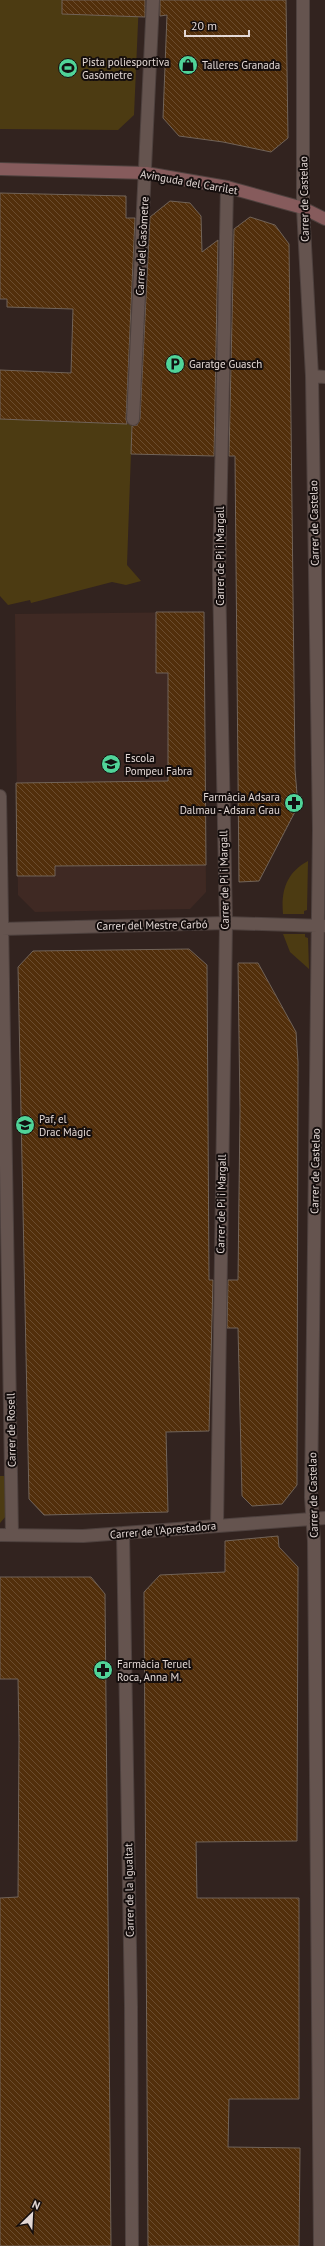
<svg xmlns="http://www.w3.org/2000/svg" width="325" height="2246" viewBox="0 0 325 2246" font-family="'PT Sans',sans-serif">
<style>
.built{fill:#3f2923}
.green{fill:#4c3b12}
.building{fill:url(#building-back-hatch);stroke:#716358}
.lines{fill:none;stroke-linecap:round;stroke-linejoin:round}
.street-casing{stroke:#4e413e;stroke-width:14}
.secondary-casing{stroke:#4e413e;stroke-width:14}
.street{stroke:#65544f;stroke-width:12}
.secondary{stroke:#865b5c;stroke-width:12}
.labels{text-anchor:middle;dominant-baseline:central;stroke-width:4;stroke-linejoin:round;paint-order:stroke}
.poi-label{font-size:11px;fill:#e3d8d5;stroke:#150e0d;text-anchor:start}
.street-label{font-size:11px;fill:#e3d8d5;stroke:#150e0d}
</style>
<defs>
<pattern id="building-back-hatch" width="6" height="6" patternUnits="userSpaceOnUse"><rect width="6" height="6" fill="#522f0b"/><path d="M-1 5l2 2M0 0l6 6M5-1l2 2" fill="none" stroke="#6b4c2e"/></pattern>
</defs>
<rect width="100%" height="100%" fill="#32231f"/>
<path class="built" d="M204,612L206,892L190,909L35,912L18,895L15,614Z"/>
<path class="green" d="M0,0H139L134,115L118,130L0,129Z
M0,419L132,424L127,565L141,581L126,585L112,582L31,603L30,600L8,605L0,596Z
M308,861L307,910L304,911V914H283C281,891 286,873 308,861Z
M283,934H305V937L308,938L309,969L290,952Z
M0,1467V1476H7L6,1516L0,1523Z"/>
<path class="building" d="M62,0H145V17L62,14Z
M160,0H286L288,138L271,152L223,142L179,136L163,118L167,15L160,16Z
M0,193L126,196V218H135L126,419L127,424L0,419V370L71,373L73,309L7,307V299H0Z
M170,201L190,203L201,216L202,252L218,240L214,456L131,454L132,426L137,425L140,419L150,217Z
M250,217L275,225L289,244L295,770L298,806L259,881L239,882L235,456H229L234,229Z
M156,612H204L206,865L55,866V876H17L16,783L168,781V673H156Z
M189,949L207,965L209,1280H213L209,1431L166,1432L168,1512L44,1515L29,1499L18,967L33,951Z
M238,963H258L296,1032L298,1062L297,1485L282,1504L252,1506L242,1496L238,1328H227L228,1280H238L240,1110Z
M278,1536L279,1547L298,1567L297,1841L196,1842L197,1898H299V2099H229L228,2147L300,2148L299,2246H148L144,1592L160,1575L225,1572V1541Z
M0,1577H91L105,1594L111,2246H0V1898L18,1897L19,1738L18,1679H0Z"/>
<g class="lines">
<g class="street-casing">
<path id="street" d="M303,0V208L312,376L319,830L311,1497L314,1541L320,2246
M312,376L325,377
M133,419L153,0
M0,796L12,1535
M2,929L226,923L325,926
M217,1525L226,923L219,575L227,187
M123,1533L131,2006L132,2246
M0,1535L83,1536L325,1518"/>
</g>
<g class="secondary-casing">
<path id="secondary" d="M0,169L146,173L227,187L303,208L325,219"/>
</g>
<use href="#street" class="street"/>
<use href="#secondary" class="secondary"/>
</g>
<defs>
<g id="shop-disc" transform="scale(1)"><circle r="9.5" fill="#50d398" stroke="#150e0d"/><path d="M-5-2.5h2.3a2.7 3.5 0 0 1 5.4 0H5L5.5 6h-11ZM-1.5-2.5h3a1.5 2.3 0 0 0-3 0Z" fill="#111"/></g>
<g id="stadium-disc" transform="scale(1)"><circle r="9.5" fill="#50d398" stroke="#150e0d"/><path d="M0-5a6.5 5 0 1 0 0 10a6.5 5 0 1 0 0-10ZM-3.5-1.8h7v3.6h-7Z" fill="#111"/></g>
<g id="parking-disc" transform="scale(1)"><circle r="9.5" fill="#50d398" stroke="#150e0d"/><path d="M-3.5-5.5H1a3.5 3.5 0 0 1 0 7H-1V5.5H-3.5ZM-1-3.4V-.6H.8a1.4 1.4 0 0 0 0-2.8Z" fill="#111"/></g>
<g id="school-disc" transform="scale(1)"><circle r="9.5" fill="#50d398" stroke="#150e0d"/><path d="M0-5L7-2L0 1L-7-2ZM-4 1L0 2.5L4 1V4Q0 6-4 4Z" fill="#111"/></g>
<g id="pharmacy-disc" transform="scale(1)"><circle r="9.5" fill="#50d398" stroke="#150e0d"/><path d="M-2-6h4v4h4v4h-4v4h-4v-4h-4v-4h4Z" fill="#111"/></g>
</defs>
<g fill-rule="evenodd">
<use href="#shop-disc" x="188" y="65"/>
<use href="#stadium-disc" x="68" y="68"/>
<use href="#parking-disc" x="175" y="364"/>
<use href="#school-disc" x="111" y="764"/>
<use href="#pharmacy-disc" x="294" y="803"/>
<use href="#school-disc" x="25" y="1125"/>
<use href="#pharmacy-disc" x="103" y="1670"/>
</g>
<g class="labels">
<g class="poi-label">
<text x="82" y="62">Pista poliesportiva<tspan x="82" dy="13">Gasòmetre</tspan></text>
<text x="202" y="65">Talleres Granada</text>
<text x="189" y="364">Garatge Guasch</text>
<text x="125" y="758">Escola<tspan x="125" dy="13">Pompeu Fabra</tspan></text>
<text x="280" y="797" text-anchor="end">Farmàcia Adsara<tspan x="280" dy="13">Dalmau - Adsara Grau</tspan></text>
<text x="39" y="1119">Paf, el<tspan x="39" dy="13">Drac Màgic</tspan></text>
<text x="117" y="1664">Farmàcia Teruel<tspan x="117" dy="13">Roca, Anna M.</tspan></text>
</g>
<g class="street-label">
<text transform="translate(189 182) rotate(10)">Avinguda del Carrilet</text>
<text transform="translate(304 199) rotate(-91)">Carrer de Castelao</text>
<text transform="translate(142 246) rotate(-87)">Carrer del Gasòmetre</text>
<text transform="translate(314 523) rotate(-91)">Carrer de Castelao</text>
<text transform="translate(220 556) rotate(-90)">Carrer de Pi i Margall</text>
<text transform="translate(224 880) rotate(-91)">Carrer de Pi i Margall</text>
<text transform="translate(152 925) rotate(-1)">Carrer del Mestre Carbó</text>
<text transform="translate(315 1171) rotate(-89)">Carrer de Castelao</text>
<text transform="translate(221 1204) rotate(-89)">Carrer de Pi i Margall</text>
<text transform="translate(11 1430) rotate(-91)">Carrer de Rosell</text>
<text transform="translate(313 1495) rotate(-91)">Carrer de Castelao</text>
<text transform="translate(163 1530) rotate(-5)">Carrer de l'Aprestadora</text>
<text transform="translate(129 1890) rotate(-91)">Carrer de la Igualtat</text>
</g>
</g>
<g transform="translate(32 2214) rotate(24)" stroke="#150e0d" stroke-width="3" paint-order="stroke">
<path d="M0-3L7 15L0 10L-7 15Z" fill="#e3d8d5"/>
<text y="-6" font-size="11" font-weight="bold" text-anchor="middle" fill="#e3d8d5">N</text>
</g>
<path d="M185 30v6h64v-6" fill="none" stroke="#e3d8d5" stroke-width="2"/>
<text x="191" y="30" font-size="12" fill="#e3d8d5" stroke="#150e0d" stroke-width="3" paint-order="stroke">20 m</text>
</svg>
